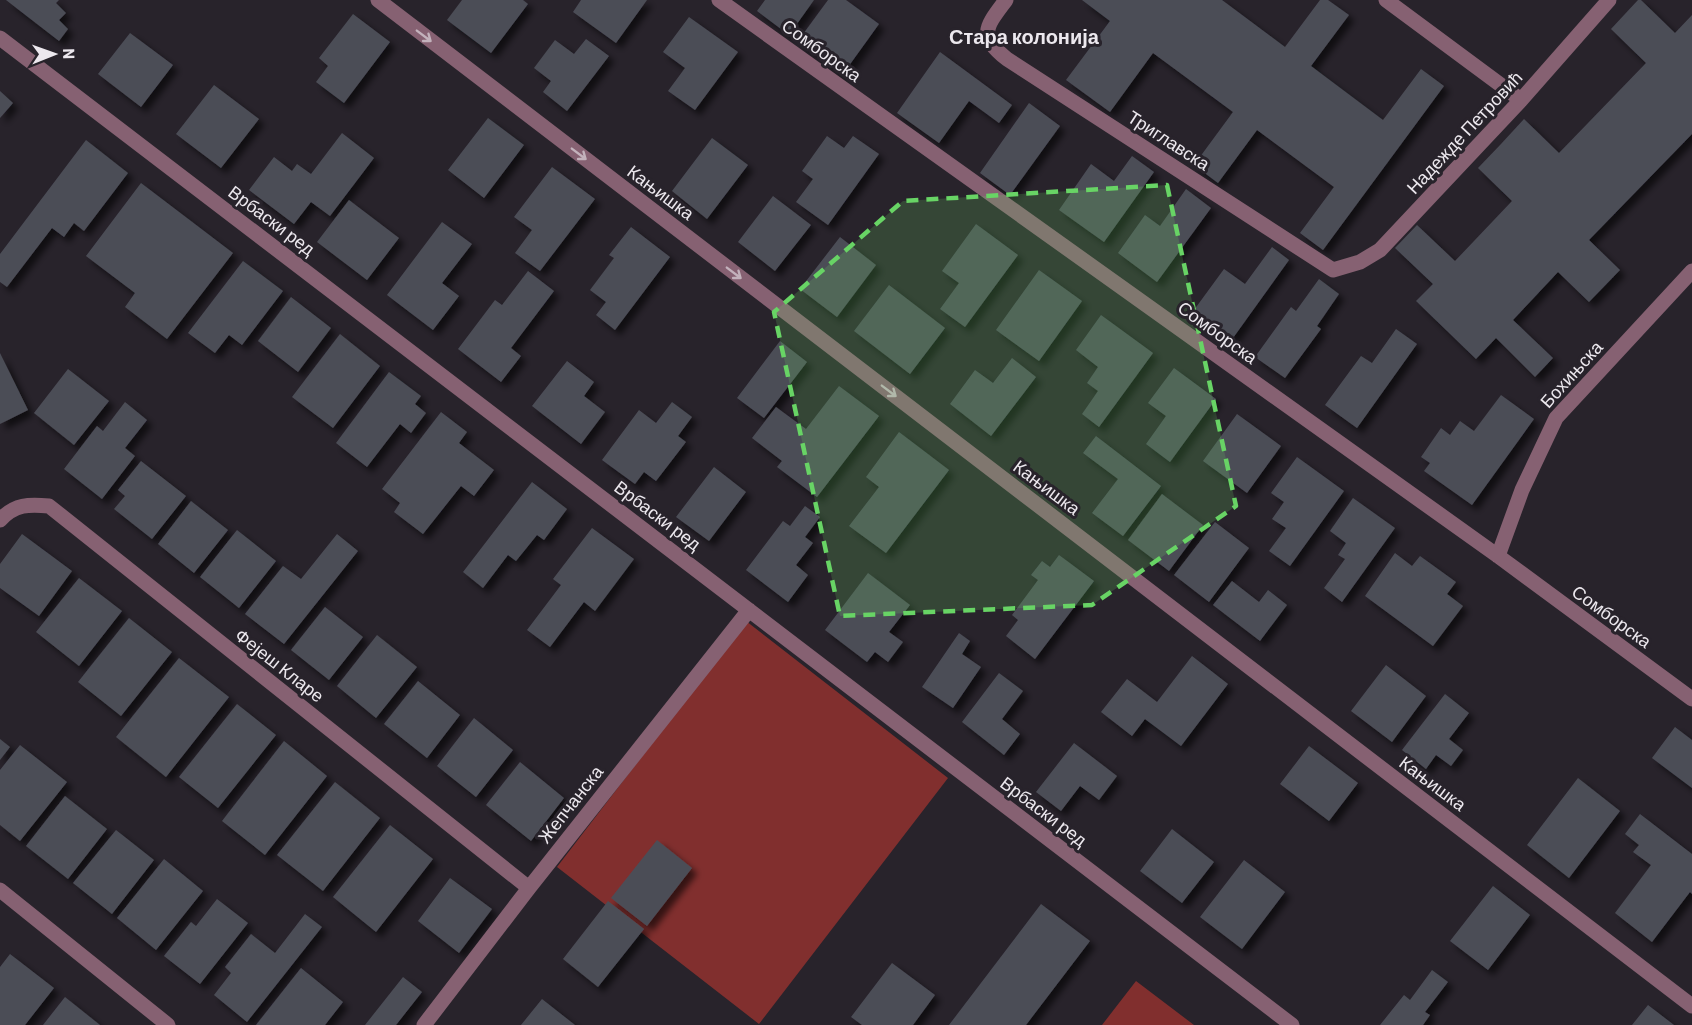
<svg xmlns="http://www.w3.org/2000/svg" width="1692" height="1025" viewBox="0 0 1692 1025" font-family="Barlow,sans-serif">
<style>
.green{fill:#812f2e}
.building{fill:#4c4d57;filter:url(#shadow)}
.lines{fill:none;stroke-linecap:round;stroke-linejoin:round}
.street{stroke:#866172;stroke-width:15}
.oneway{stroke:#c3b2bc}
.marked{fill:#68d465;fill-opacity:0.2;stroke:#68d465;stroke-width:4.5;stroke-dasharray:12 8;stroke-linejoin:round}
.labels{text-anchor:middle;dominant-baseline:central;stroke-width:6;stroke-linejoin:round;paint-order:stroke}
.street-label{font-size:18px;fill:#ece8ee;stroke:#28232b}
.neighbourhood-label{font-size:20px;font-weight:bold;fill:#ece8ee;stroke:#28232b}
</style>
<defs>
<filter id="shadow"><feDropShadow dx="5.5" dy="5.5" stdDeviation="3" flood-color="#0009"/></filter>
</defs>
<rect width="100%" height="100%" fill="#28232b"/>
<path class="green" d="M746,621L948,778L759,1024L557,867Z
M1136,981L1194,1025H1102Z"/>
<path class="building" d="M6,0H59L56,3L66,13L59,20L68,29L59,41Z
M462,0H523L528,4L491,53L447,20Z
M581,0H647L616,43L573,12Z
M765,0H814L789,35L757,11Z
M828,0H846L879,24L843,74L798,41Z
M1082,0H1222L1285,47L1320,0H1328L1349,15L1311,66L1383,120L1421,69L1444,86L1323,250L1300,233L1334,187L1257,130L1218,183L1194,165L1233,112L1153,53L1110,112L1066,80L1110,21Z
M1638,0H1641L1675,33L1692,15V134L1589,240L1620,270L1589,302L1558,272L1513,320L1553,358L1535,377L1496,338L1476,359L1416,301L1433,284L1395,248L1417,225L1455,261L1512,201L1478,168L1501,144L1524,119L1559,153L1646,63L1611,29Z
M353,14L390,42L344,103L316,82L328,66L319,58Z
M689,17L738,52L695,110L668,91L685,68L663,52Z
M130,33L173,65L141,107L98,74Z
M586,39L609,56L567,111L543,92L551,81L534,68L555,40L574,54Z
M940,52L1012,105L999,123L969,101L939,143L897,113Z
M214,85L259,119L221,168L176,134Z
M0,91L13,103L0,118Z
M1029,103L1060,126L1010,195L980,173Z
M488,118L524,145L484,198L448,170Z
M342,133L374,158L330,216L311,202L294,224L249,190L274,157L292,171L297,164L311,174Z
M827,136L844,148L853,136L879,154L828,225L796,202L813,179L802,171Z
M712,138L748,165L707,219L672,191Z
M86,140L128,173L84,231L74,223L64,237L52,228L7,287L0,282V254Z
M1132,156L1154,172L1104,242L1059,210L1091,164L1114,181Z
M552,167L595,199L540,271L515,253L532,230L514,217Z
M141,183L233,253L167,339L125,307L135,293L86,256Z
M1186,189L1211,208L1157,282L1118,253L1145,215L1160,226Z
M773,196L811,225L775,271L738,242Z
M349,200L399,238L367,280L317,242Z
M442,222L472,244L442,283L459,296L433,330L387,295Z
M976,224L1018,255L965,327L940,309L959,283L942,271Z
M631,227L670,257L615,330L596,315L606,302L590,290L614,258L609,255Z
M840,237L876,265L837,317L800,289Z
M1272,247L1289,260L1233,338L1194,310L1224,269L1245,284Z
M243,261L283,291L242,345L229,335L215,353L188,333Z
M1039,270L1082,301L1039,361L996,330Z
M528,271L554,291L511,348L521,356L501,382L458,349L495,300L502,305Z
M1319,279L1339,294L1317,326L1321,329L1285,378L1255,357L1291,307L1296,311Z
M889,285L945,328L910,374L854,331Z
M291,297L331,328L298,372L258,341Z
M1101,315L1153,353L1099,427L1082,414L1098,391L1087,383L1098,367L1076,350Z
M1396,329L1417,344L1357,428L1325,405L1361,356L1372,363Z
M340,334L380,366L333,428L292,397Z
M780,341L807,362L764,418L737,398Z
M0,353L28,410L0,424Z
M1012,358L1036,377L991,436L950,404L975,370L993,383Z
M567,361L594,382L584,396L605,412L581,444L532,406Z
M1174,368L1216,399L1170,462L1146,444L1166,416L1148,403Z
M68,369L109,401L74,445L34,413Z
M389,372L421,396L415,404L426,413L411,433L400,424L367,467L336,443Z
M839,386L879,416L817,497L777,467L782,461L752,438L776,407L806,429Z
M1501,395L1534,419L1472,505L1424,471L1430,463L1421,457L1441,428L1450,435L1460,421L1474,431Z
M125,402L147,420L125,448L135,456L102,499L64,469L97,426L103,431Z
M672,402L692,417L678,436L686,442L656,481L644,472L635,484L602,460L639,410L656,423Z
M441,412L467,432L459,443L494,470L474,496L461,486L423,534L394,512L400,503L382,489Z
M1237,414L1281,446L1247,493L1203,461Z
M899,432L949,470L886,553L849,526L879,487L866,477Z
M1096,436L1161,486L1123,536L1092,513L1118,479L1083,453Z
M1297,457L1344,491L1290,566L1269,551L1286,528L1272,519L1284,502L1271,493Z
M141,461L186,496L152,539L114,509L125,496L118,490Z
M714,467L746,492L709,541L676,517Z
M532,482L567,509L544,540L537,535L516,561L508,555L483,588L463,572Z
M1162,494L1203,525L1169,571L1128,540Z
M1353,498L1395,528L1342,602L1324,588L1345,559L1338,555L1346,543L1330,531Z
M191,501L228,530L194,573L158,544Z
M805,506L820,517L805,537L813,543L796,565L808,575L788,602L746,570L783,521L790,526Z
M1215,522L1249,548L1209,602L1174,575Z
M592,528L634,559L595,611L584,602L550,647L527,630L561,585L553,579Z
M237,530L276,561L239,608L200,577Z
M22,534L72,571L39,616L0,588V564Z
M337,534L358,551L284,644L245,614L283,566L301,579Z
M1395,553L1412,566L1420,556L1456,582L1447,594L1463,606L1433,646L1365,596Z
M1059,555L1094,581L1035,659L1006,636L1018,620L1012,615L1038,580L1031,575L1042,561L1050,567Z
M868,573L910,605L889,632L903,642L888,662L875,652L867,662L825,630Z
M79,578L122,611L79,666L36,632Z
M1232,581L1259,602L1268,590L1287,605L1260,641L1213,605Z
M325,607L363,637L329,680L291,650Z
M129,618L172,652L121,716L78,682Z
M959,633L970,641L962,654L981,667L953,708L922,687Z
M377,635L417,667L376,718L337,686Z
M1192,656L1228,684L1181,746L1145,719L1132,736L1101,712L1127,679L1157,702Z
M179,658L229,697L166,777L116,737Z
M1386,665L1426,696L1392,742L1351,711Z
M999,673L1023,691L1002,719L1020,734L1004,755L962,722Z
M418,681L460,715L427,758L384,724Z
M1445,694L1469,713L1449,739L1463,750L1451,766L1436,755L1426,769L1402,750Z
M237,704L276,735L218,808L179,777Z
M474,718L513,750L476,797L437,766Z
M1675,727L1692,740V788L1652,758Z
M0,739L10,747L0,760Z
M284,741L327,776L265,855L222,821Z
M1074,743L1117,776L1099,800L1080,786L1061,811L1036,792Z
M20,745L67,782L20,841L0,825V770Z
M1309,746L1358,783L1329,821L1280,784Z
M520,762L564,798L531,841L486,805Z
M1578,778L1620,811L1569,878L1527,845Z
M335,782L380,818L323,891L277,855Z
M65,796L107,829L68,879L26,846Z
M1640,814L1692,854V894L1690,892L1652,942L1615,913L1651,865L1633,852L1639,845L1625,834Z
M390,825L433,859L376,932L333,897Z
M1172,829L1214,862L1182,903L1140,871Z
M116,830L154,860L112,914L73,883Z
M657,840L692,868L647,926L611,898Z
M164,859L203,891L156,950L117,918Z
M1244,860L1285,892L1242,949L1200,917Z
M450,878L492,909L459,953L418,921Z
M1493,886L1530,915L1488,970L1450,941Z
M217,899L248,923L200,984L164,956L191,922L196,926Z
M608,901L644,929L598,987L563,959Z
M1041,904L1090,941L1026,1025H949Z
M305,914L322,927L247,1022L214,995L231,973L225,967L251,934L275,953Z
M10,954L54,988L25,1025H0V967Z
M892,963L935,995L913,1025H862L851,1017Z
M301,968L343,1002L325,1025H256Z
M1432,970L1448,982L1425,1012L1430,1015L1423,1025H1380L1404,995L1410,1000Z
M403,977L422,992L396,1025H365Z
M65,997L100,1025H43Z
M542,999L575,1025H521Z
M1648,1005L1674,1025H1632Z"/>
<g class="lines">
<path class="street" d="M378,0L1692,1006
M719,0L1498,556L1692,699
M1006,0C986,27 977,35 1007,59L1333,270L1360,262L1380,250L1521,100L1609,0
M1386,0L1521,100
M0,38L1292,1025
M0,520C15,504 29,504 49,506L529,888
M1498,556L1522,490L1556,418L1692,271
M0,890L168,1025
M424,1025L529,888L749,610"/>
</g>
<defs><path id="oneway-shaft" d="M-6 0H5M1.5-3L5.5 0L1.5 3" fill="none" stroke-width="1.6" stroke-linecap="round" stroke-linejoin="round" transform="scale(1.5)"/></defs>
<g class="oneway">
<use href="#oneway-shaft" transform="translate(424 36) rotate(37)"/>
<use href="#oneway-shaft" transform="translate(579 154) rotate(37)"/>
<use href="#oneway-shaft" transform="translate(734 273) rotate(37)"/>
<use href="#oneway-shaft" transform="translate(889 391) rotate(37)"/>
</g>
<path class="marked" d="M1167,185L1236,506L1092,605L840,616L774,312L903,201Z"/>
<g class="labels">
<g class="street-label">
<text transform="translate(822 50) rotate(36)">Сомборска</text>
<text transform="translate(1464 132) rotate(-47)">Надежде Петровић</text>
<text transform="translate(1169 140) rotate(33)">Триглавска</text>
<text transform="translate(661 192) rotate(37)">Кањишка</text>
<text transform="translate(272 220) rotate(37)">Врбаски ред</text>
<text transform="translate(1218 332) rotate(36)">Сомборска</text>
<text transform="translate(1571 374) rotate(-48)">Бохињска</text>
<text transform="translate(1047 487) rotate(37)">Кањишка</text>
<text transform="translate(658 515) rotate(37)">Врбаски ред</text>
<text transform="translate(1612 616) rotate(36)">Сомборска</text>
<text transform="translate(280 665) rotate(38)">Фејеш Кларе</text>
<text transform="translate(1433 783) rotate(37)">Кањишка</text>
<text transform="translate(570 804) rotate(-52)">Жепчанска</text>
<text transform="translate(1044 811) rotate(37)">Врбаски ред</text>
</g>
<g class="neighbourhood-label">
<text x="1024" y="36">Стара колонија</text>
</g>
</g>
<g transform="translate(54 54) rotate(89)" stroke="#28232b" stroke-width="4.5" paint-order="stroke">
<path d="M0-4.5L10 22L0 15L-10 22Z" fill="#ece8ee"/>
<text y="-9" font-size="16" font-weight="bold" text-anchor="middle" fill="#ece8ee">N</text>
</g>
</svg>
